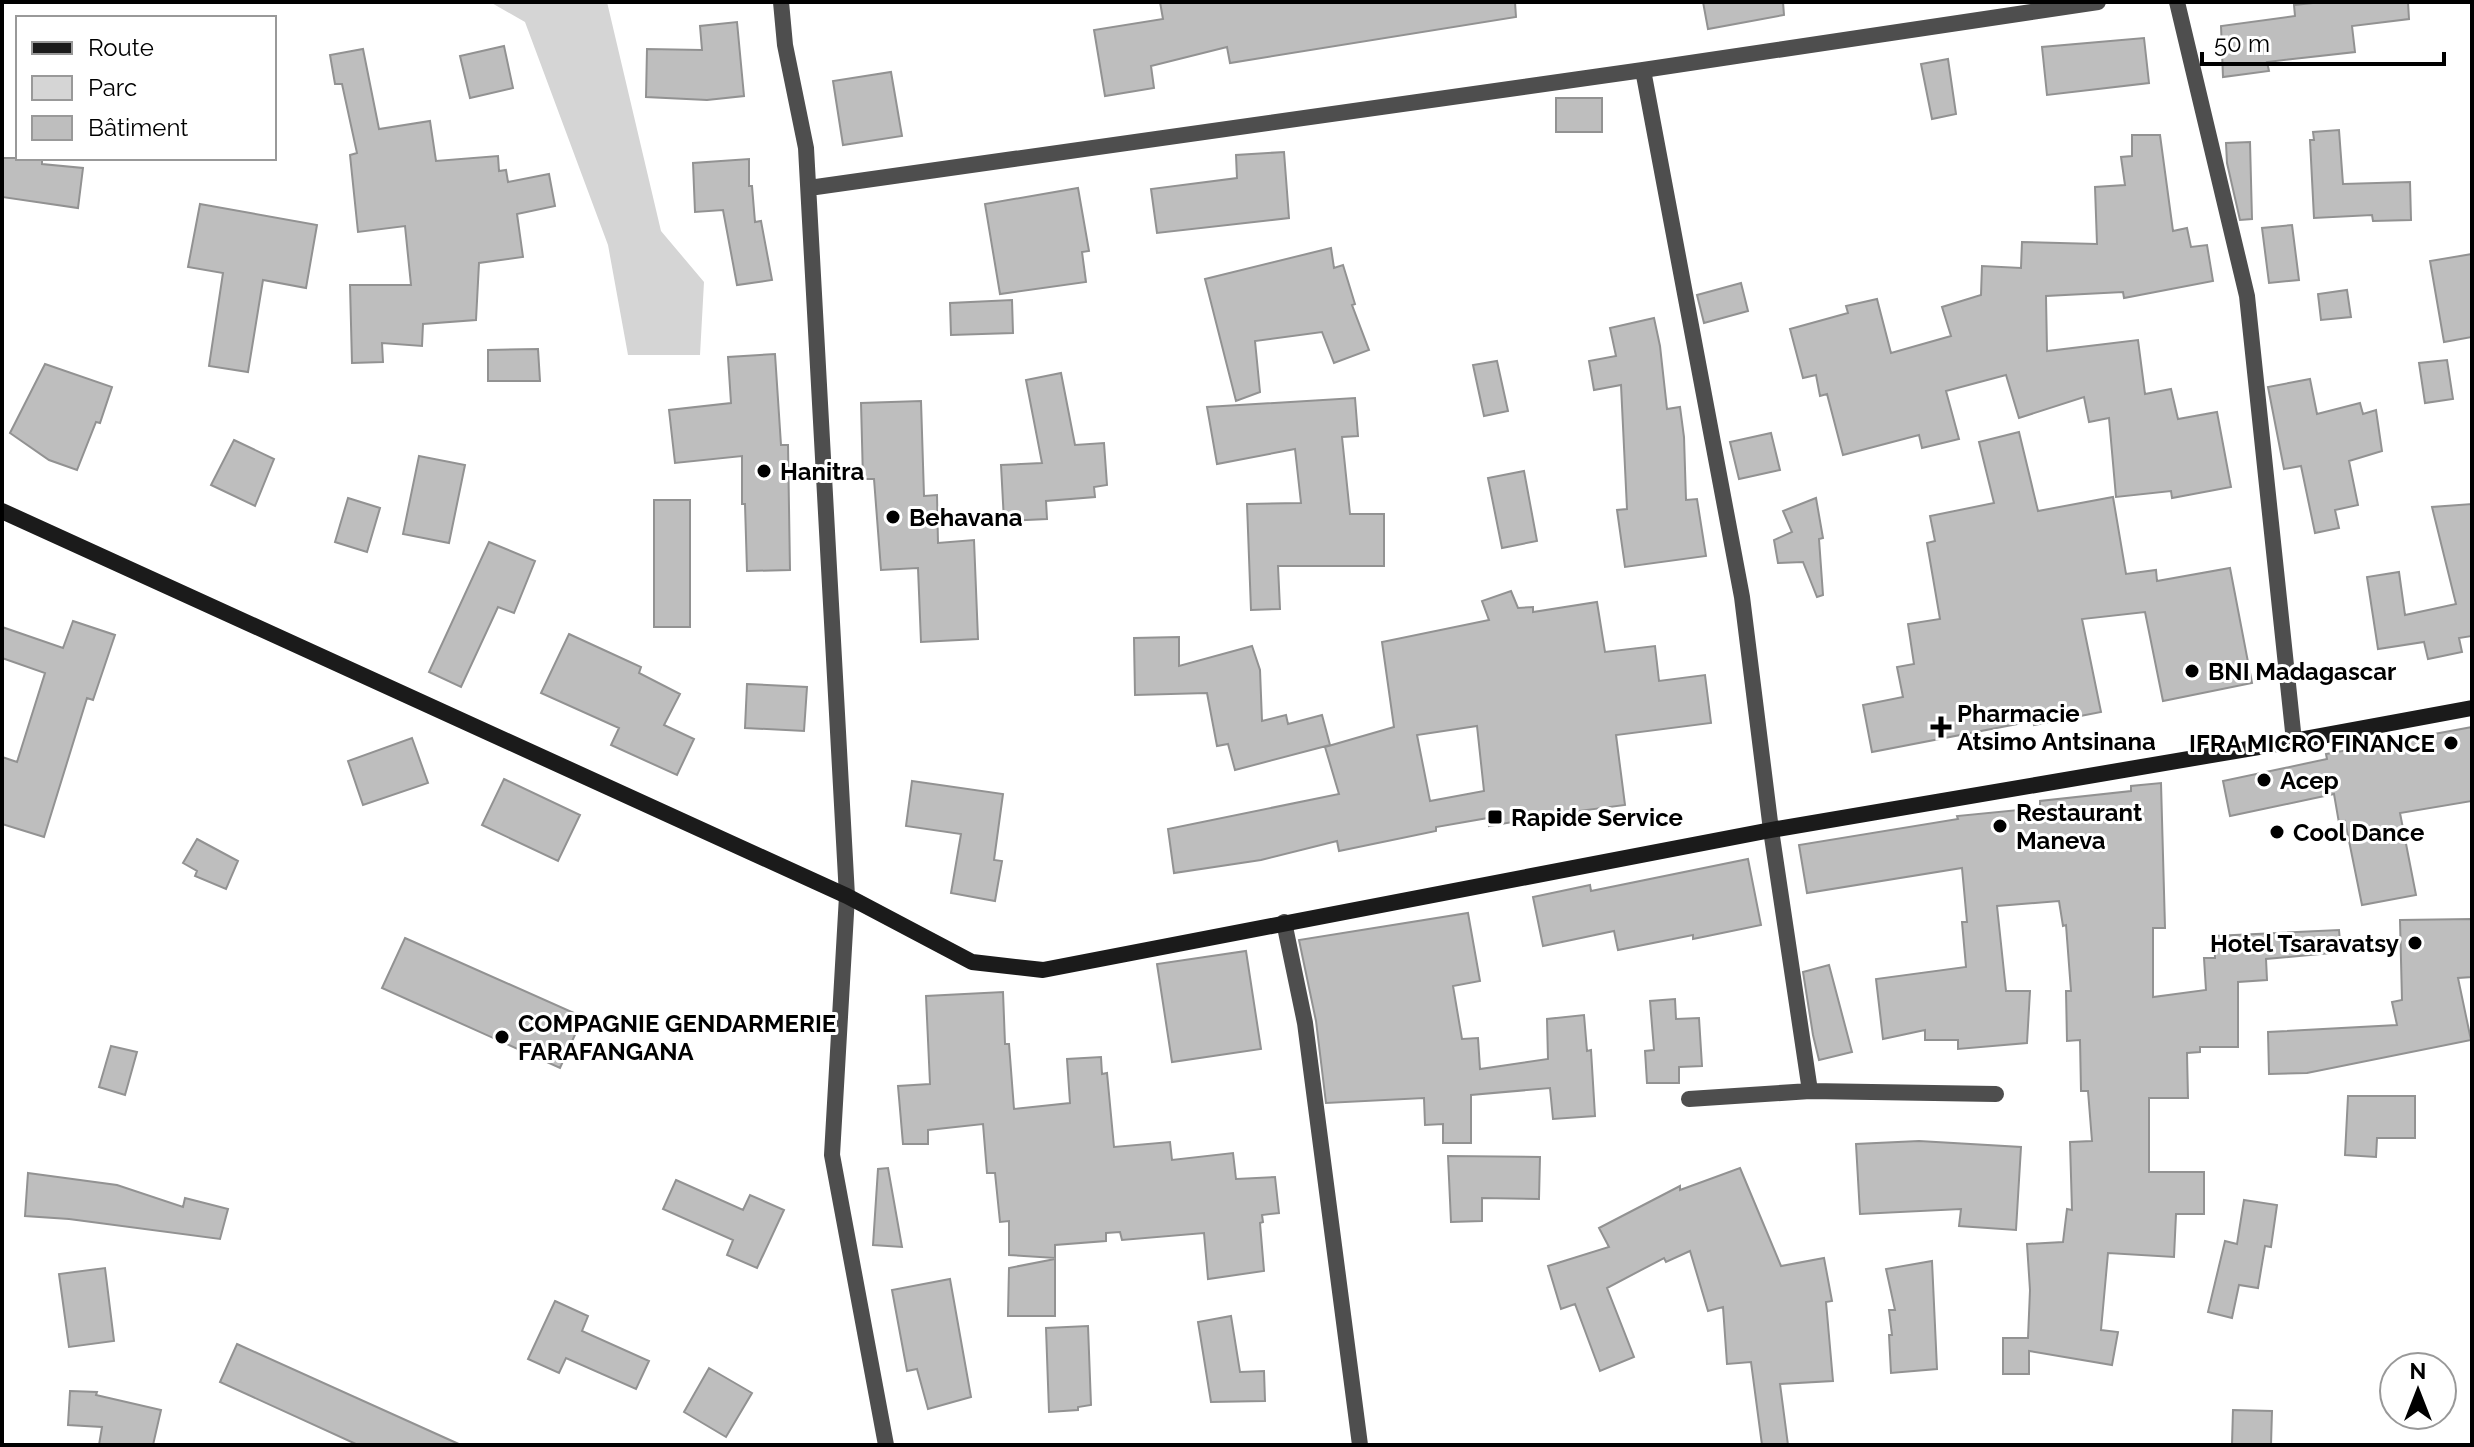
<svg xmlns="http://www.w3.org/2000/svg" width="2474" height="1447" viewBox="0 0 2474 1447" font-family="Raleway,sans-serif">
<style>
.green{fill:#d5d5d5}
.building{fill:#bebebe;stroke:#929292;stroke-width:2;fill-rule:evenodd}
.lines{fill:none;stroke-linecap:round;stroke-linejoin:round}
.street{stroke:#4e4e4e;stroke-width:16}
.secondary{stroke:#1b1b1b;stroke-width:16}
.poi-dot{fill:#000;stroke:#fff;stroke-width:3}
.labels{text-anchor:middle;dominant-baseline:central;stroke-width:6;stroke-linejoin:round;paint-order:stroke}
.poi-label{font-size:24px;font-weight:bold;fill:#000;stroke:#fff;text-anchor:start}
</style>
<rect width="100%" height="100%" fill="#fff"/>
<path class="green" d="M490,2H607L661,231L704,282L700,355H628L608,245L525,22Z"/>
<path class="building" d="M1160,2H1515L1516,17L1230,63L1227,47L1151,66L1154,88L1105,96L1094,30L1163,19Z
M1703,2H1783L1784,15L1708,29Z
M2322,2H2408L2409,19L2352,26L2355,52L2267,62L2269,71L2223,77L2221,26L2295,16L2294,5Z
M737,22L744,96L707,100L646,97L647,49L702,50L700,26Z
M2144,38L2149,83L2047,95L2042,47Z
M504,46L513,88L470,98L460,56Z
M363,49L379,129L430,121L436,161L498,156L499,171L506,170L508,182L549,174L555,206L517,214L523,257L479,263L476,320L423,324L422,346L382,343L383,362L352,363L350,285H411L405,226L358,232L350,155L357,153L342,84H335L330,55Z
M1948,59L1956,114L1932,119L1921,64Z
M891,72L902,136L843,145L833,81Z
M1556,98H1602V132H1556Z
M2339,130L2343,184L2410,182L2411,220L2373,221L2372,215L2314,218L2310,140H2314L2313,132Z
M2132,135H2160L2173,231L2187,228L2191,247L2207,245L2213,281L2124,298L2123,292L2046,296L2047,351L2138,340L2145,394L2171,389L2178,419L2217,412L2231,487L2172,498L2171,491L2116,497L2109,418L2089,422L2084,397L2019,418L2006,375L1946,391L1959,439L1922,448L1919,435L1843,455L1827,394L1820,396L1816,375L1803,378L1790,329L1848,313L1846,306L1877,299L1891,353L1951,336L1942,307L1981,295L1982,266L2021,268L2022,242L2097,244L2095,187L2125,185L2121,157L2132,156Z
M2250,142L2252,219L2240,220L2227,163L2226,143Z
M1284,152L1289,218L1157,233L1151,189L1237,178L1236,155Z
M2,158H42V164L83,168L78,208L2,197Z
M749,159V186H752L755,222L761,221L772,280L737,285L723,210L695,212L693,163Z
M1078,188L1089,251L1082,252L1086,282L1000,294L985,204Z
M200,204L317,225L306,288L263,280L248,372L209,366L223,273L188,267Z
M2292,225L2299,280L2269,283L2262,228Z
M1331,248L1334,268L1343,265L1355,304L1352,305L1369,350L1334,363L1322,332L1255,341L1260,392L1236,401L1205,279Z
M2472,254V337L2444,342L2430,261Z
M1741,283L1748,311L1704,323L1697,295Z
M2347,290L2351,317L2321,320L2318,294Z
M1012,300L1013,333L951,335L950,303Z
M1654,318L1660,346L1667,409L1680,407L1684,437L1686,500L1697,499L1706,556L1625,567L1617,510L1627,509L1621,385L1594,390L1589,361L1616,356L1610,328Z
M538,349L540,381H488V350Z
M775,354L781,445H788L790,570L747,571L745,504H742V456L675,463L669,410L731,403L728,357Z
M2447,360L2453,399L2425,403L2419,363Z
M1497,361L1508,411L1484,416L1473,365Z
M45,364L112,387L100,423L96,422L77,470L49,460L10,433Z
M1061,373L1075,445L1104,443L1107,485L1094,487L1095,497L1046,501L1047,519L1004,521L1001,465L1042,463L1026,380Z
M2310,379L2317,414L2360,403L2363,414L2376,410L2382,451L2349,461L2358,505L2335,510L2339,528L2315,533L2301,466L2284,469L2268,387Z
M1355,398L1358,436L1342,437L1350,514H1384V566H1278L1280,609L1251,610L1247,504L1301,503L1295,449L1217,464L1207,407Z
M921,401L924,496L937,495L938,543L974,540L978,639L921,642L918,568L881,570L874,479H863L861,403Z
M2019,432L2038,511L2113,497L2126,574L2156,570L2157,581L2230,568L2252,683L2163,701L2145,612L2082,619L2101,712L2034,725L2033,721L1872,752L1863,705L1903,697L1897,667L1914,664L1908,624L1940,619L1927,543L1935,541L1930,516L1994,503L1979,442Z
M1771,433L1780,470L1739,479L1730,442Z
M234,440L274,459L255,506L211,485Z
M419,456L465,465L449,543L403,534Z
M1524,471L1537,541L1502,548L1488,478Z
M348,498L380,508L367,552L335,542Z
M1816,498L1823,538L1819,539L1823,595L1817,597L1803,562L1778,563L1774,540L1792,532L1783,511Z
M654,500H690V627H654Z
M2472,504V636L2459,638L2462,652L2428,659L2424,642L2378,649L2367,577L2399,572L2405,615L2456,604L2432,507Z
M489,542L535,561L514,613L498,607L461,687L429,672Z
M1511,591L1518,608L1533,607V612L1597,602L1605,652L1655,646L1659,681L1705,675L1711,723L1616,735L1625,805L1519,819V821L1489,826L1488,818L1436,827V831L1339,851L1337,841L1261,860L1174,873L1168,829L1339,794L1325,747L1394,727L1382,642L1489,620L1482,601ZM1477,726L1484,791L1430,801L1417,735Z
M73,621L115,635L93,700L87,698L44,837L2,824V757L17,762L45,673L2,658V627L63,648Z
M569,634L641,667L639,673L680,694L664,725L694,739L677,775L611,745L619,728L541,693Z
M1179,637V666L1252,646L1260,670L1262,721L1286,715L1288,724L1322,715L1330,745L1235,770L1228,744L1217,746L1207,693L1135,695L1134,638Z
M747,684L807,687L804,731L745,728Z
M2472,727V801L2400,813L2416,895L2362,905L2345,821L2339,823L2334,794L2230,816L2223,781L2327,759L2326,754Z
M412,738L428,783L363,805L348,761Z
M504,779L580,815L558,861L482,825Z
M912,781L1003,794L994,860L1002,861L995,901L951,893L961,834L906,826Z
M2161,783L2165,928H2153V997L2206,990L2204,958H2215L2214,936L2339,930L2341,952L2266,959L2267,980L2238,982V1047H2200V1052L2187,1053L2188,1098H2149V1172H2204V1214H2176L2174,1257L2108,1253L2101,1330L2118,1332L2112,1365L2029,1351V1374H2003V1338H2028L2030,1290L2027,1244L2063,1242L2067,1209L2072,1210L2070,1142L2092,1141L2088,1091H2081L2080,1040L2067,1041L2066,991H2071L2066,925L2063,926L2059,901L1997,906L2006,991H2030L2027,1043L1958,1049V1040H1925V1030L1883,1039L1876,979L1966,967L1962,922H1967L1962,868L1807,893L1799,845L1958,819L1957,816L2040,808V801L2131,791V786Z
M197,839L238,861L226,889L195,876L197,871L183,863Z
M1748,859L1761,925L1693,939V935L1618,950L1614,931L1543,946L1533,897L1590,885L1591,891Z
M1468,913L1480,981L1453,986L1462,1039L1478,1038L1480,1069L1548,1059L1547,1019L1584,1015L1587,1051L1591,1050L1595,1116L1553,1119L1550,1088L1471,1095V1143H1443V1124L1425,1125L1424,1098L1326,1103L1316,1021L1299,940Z
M2472,919V977L2458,978L2471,1040L2307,1073L2269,1074L2268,1032L2397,1025L2392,1002L2402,1000L2400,920Z
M405,938L583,1017L560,1068L382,988Z
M1246,951L1261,1049L1172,1062L1157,964Z
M1829,965L1852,1052L1819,1060L1813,1035L1803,972Z
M1003,992L1005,1044H1009L1014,1109L1070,1103L1067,1059L1101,1057L1102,1074L1107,1073L1114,1147L1170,1142L1172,1160L1233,1153L1236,1179L1275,1177L1279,1213L1262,1215L1263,1222L1260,1223L1264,1271L1208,1279L1204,1233L1122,1240L1120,1232L1106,1233V1241L1055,1245V1258L1009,1255V1221L1000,1222L995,1173H987L983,1124L928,1130V1144H903L898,1086L930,1084L926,996Z
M1675,999L1676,1019L1699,1018L1702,1066L1679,1067V1083H1647L1645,1051L1654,1050L1650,1001Z
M111,1046L137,1052L125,1095L99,1087Z
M2348,1096H2415V1138H2377L2376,1157L2345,1155Z
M1919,1141L2021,1147L2016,1230L1959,1226L1961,1209L1860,1214L1856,1144Z
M1448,1156L1540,1157L1539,1199L1482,1198V1221L1451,1222Z
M888,1168L902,1247L873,1245L878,1169Z
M1740,1168L1781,1266L1824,1258L1832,1301L1826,1302L1833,1381L1780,1384L1788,1445H1762L1751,1362L1727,1364L1723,1307L1708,1311L1690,1251L1666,1262L1664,1258L1607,1288L1634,1357L1600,1371L1575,1304L1561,1309L1548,1266L1609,1247L1599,1228L1680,1186V1190Z
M28,1173L117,1185L183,1207L185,1198L228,1209L220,1239L69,1219L25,1216Z
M676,1180L743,1210L750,1195L784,1210L757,1268L727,1255L733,1240L663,1209Z
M2244,1200L2277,1205L2271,1247L2265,1246L2258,1288L2239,1285L2232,1318L2208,1312L2225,1241L2237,1244Z
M1055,1259V1316H1008L1009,1268Z
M1932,1261L1937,1369L1891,1373L1889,1335H1892L1889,1310H1895L1886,1269Z
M105,1268L114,1341L69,1347L59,1274Z
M950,1279L971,1397L928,1409L917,1369L907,1371L892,1290Z
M555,1301L588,1316L582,1331L649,1361L636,1389L566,1358L559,1373L528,1359Z
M1231,1316L1240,1372L1264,1371L1265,1401L1211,1402L1198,1322Z
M1088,1326L1091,1405L1078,1407V1410L1049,1412L1046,1328Z
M237,1344L461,1445H358L220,1382Z
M709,1368L752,1393L726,1437L684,1412Z
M70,1391L97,1392L96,1395L161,1410L153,1445H99L102,1427L68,1425Z
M2233,1410L2272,1411L2271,1445H2232Z"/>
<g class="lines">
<path class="street" d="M781,2L785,45L806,148L847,896L832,1155L886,1445
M2177,2L2247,296L2294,741
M1643,70L1742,597L1771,830L1810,1091
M809,188L1643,70L2098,2
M1284,922L1305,1023L1360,1445
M1689,1099L1810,1091L1996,1094"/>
<path class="secondary" d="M2,511L847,896L972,962L1043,970L1771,830L2294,741L2472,708"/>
</g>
<g class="poi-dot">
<circle cx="764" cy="471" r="8"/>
<circle cx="893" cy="517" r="8"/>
<circle cx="2192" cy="671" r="8"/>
<path d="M1937 715h8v8h8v8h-8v8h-8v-8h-8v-8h8z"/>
<circle cx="2451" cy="743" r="8"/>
<circle cx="2264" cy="780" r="8"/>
<rect x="1487" y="809" width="16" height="16" rx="4"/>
<circle cx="2000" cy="826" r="8"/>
<circle cx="2277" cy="832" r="8"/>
<circle cx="2415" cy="943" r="8"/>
<circle cx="502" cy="1037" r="8"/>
</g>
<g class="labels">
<g class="poi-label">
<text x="780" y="471">Hanitra</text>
<text x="909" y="517">Behavana</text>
<text x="2208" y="671">BNI Madagascar</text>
<text x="1957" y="713">Pharmacie<tspan x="1957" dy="28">Atsimo Antsinana</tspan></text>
<text x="2435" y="743" text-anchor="end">IFRA MICRO FINANCE</text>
<text x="2280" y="780">Acep</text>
<text x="2016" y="812">Restaurant<tspan x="2016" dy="28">Maneva</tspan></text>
<text x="1511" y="817">Rapide Service</text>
<text x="2293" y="832">Cool Dance</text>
<text x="2399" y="943" text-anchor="end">Hotel Tsaravatsy</text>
<text x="518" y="1023">COMPAGNIE GENDARMERIE<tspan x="518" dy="28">FARAFANGANA</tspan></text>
</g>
</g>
<rect width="2474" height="1447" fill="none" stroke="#000000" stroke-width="8"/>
<rect x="16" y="16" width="260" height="144" fill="#ffffff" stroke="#999999" stroke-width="2"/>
<rect x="32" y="42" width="40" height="12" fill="#1b1b1b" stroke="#999999" stroke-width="2"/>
<text x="88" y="56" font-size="24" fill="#000000">Route</text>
<rect x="32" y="76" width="40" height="24" fill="#d5d5d5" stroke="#999999" stroke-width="2"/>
<text x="88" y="96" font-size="24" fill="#000000">Parc</text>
<rect x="32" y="116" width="40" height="24" fill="#bebebe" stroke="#999999" stroke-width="2"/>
<text x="88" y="136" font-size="24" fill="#000000">Bâtiment</text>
<g transform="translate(2418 1391)"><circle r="38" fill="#ffffff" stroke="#999999" stroke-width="2"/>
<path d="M0-6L14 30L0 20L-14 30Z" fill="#000000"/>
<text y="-12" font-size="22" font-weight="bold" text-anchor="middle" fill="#000000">N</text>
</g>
<path d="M2202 52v12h242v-12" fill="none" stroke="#000000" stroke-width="4"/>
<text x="2214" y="52" font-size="24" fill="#000000" stroke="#ffffff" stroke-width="6" paint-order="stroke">50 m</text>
</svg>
